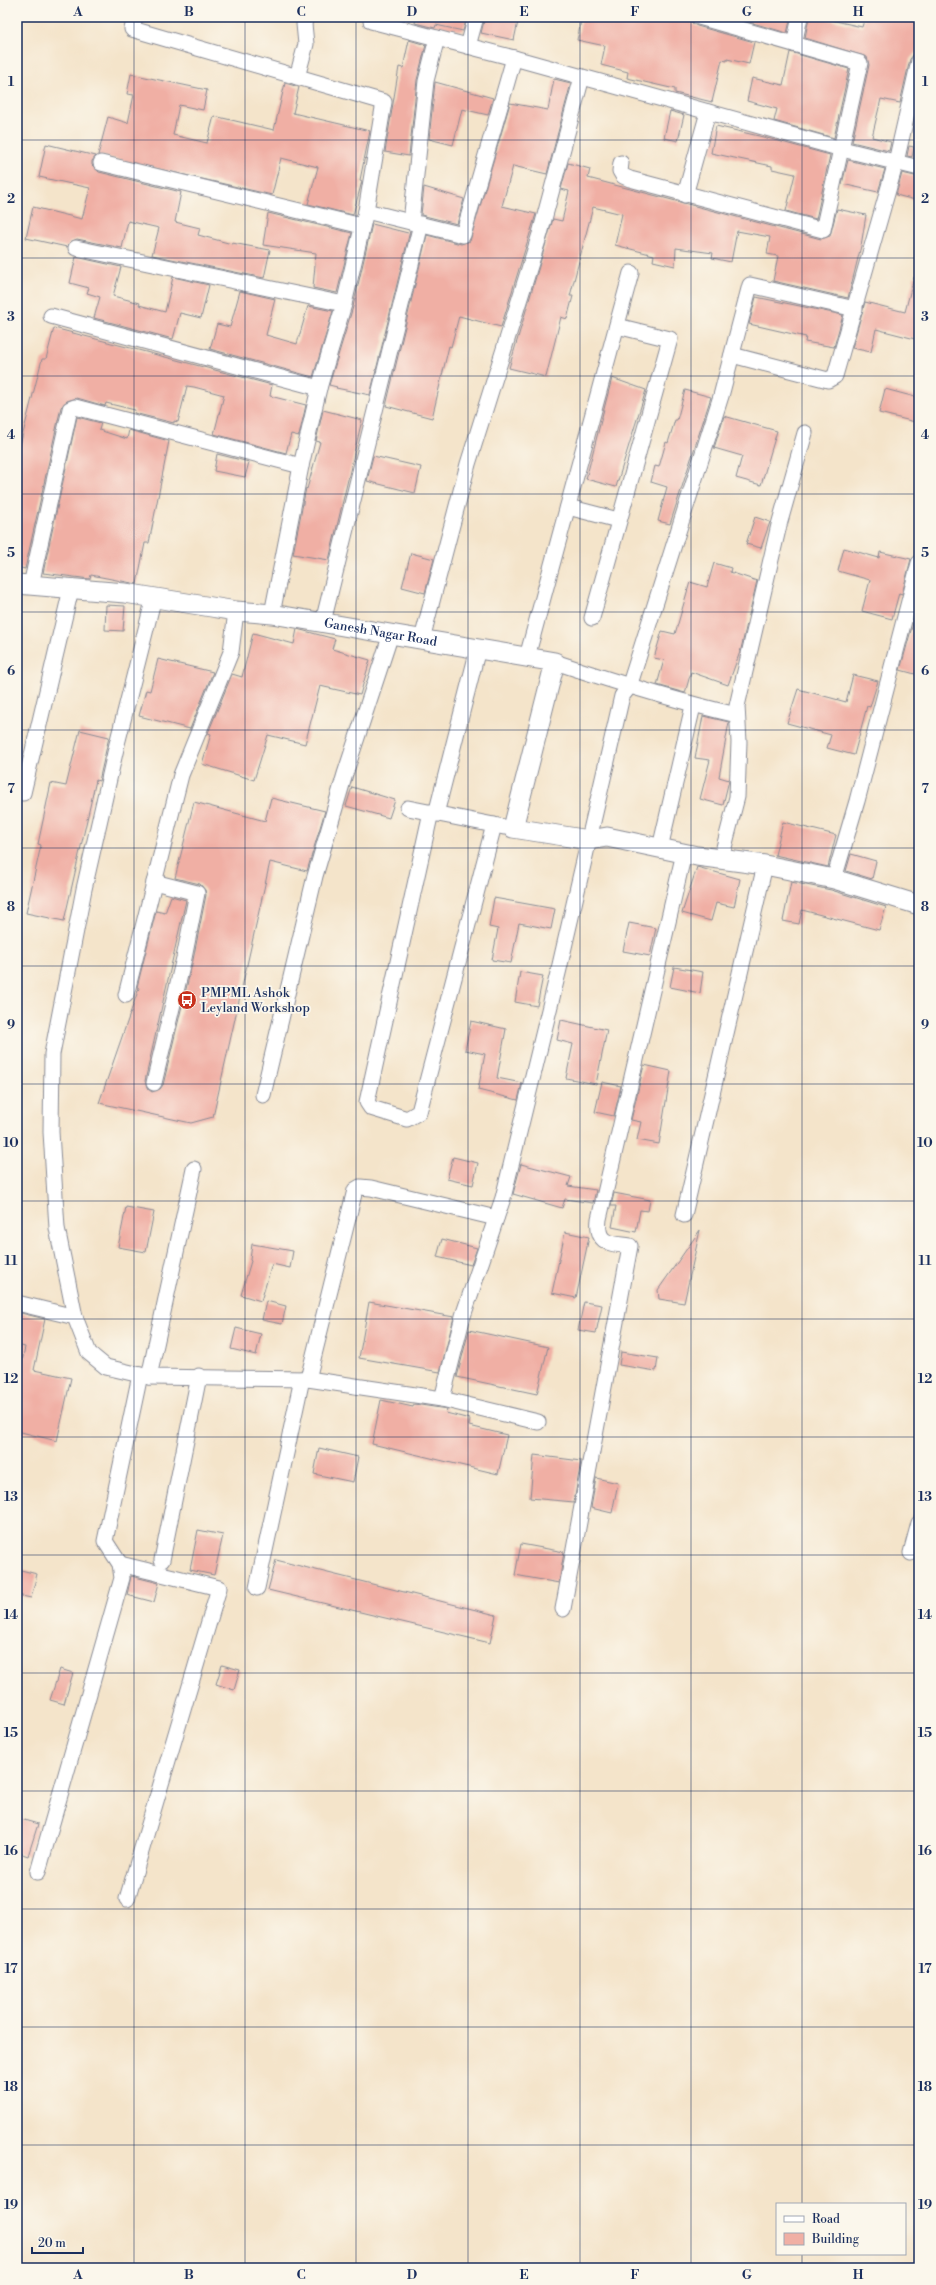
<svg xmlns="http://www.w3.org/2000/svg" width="936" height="2285" viewBox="0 0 936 2285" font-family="'Libre Bodoni',serif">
<rect width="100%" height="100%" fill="#fbf7ec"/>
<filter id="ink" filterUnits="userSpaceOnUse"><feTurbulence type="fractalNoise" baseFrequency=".025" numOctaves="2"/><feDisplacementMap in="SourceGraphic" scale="8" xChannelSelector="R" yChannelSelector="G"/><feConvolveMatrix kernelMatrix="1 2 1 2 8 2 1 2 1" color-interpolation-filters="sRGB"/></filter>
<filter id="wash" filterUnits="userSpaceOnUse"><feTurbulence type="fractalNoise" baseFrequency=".012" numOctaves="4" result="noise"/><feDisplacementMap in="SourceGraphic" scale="16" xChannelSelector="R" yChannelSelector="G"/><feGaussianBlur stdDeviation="0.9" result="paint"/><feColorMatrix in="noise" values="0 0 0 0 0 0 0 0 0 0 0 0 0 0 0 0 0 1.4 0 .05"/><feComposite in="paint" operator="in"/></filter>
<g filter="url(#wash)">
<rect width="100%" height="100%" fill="#f4e4ca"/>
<g id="blocks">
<!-- building -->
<g fill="#f0afa4">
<path d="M416 17H467L463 31 436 25 435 28 415 23Z"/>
<path d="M485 17H519L514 40 481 33Z"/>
<path d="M582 17H690L692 23 697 26 754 42 749 64 727 59V61L722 60 712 102 675 93V89L627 78 628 72 601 65 605 46 577 40Z"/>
<path d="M732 17H791L787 33Z"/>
<path d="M809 17H818L862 27 865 17H919V41L916 52 910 59 900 103 881 99 872 137 891 142 889 151 852 142 869 65 867 57 805 38Z"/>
<path d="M409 40 426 45 417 80 409 156 385 152 399 67 403 68Z"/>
<path d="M790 52 849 69 834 138 774 121 777 109 747 101 752 78 783 85Z"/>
<path d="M131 74 207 90 203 110 179 105 173 135 207 143 214 116 274 130 285 83 299 87 293 113 370 131 360 180 362 181 353 215 308 204 318 167 281 158 272 195 98 155 108 117 128 123 134 95 127 94Z"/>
<path d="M554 79 571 83 547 174 513 166 502 206 536 214 501 327 459 316 451 347 449 346 432 418 386 406 427 235 461 244 470 241 510 103 548 110Z"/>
<path d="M435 82 493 98 488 115 462 109 453 145 429 139Z"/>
<path d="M670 111 684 115 678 141 664 138Z"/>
<path d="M716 126 763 137 830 155 816 219 786 211 795 174 772 169V166L711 153Z"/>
<path d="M46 144 96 156 92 161V165L99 172 181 192 175 222 200 228 198 235 232 244V243L270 250 264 278 152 255 159 228 128 221 122 248 77 239 70 242 67 247 26 238 33 207 82 219 90 188 39 177Z"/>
<path d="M909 146 914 147 912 157 907 156Z"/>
<path d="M848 160 885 169 878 192 842 184Z"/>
<path d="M568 163 590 169 588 178 821 239 830 236 837 209 866 215 861 246 848 298 773 281 778 256 767 254 770 237 737 231 731 262 712 258 713 253 676 248 675 266 653 261 654 255 615 245 622 214 593 207 570 296H573L567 319 561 317 546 377 509 368 553 219 562 221 569 191 561 189Z"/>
<path d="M902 173 919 177V201L896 195Z"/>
<path d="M424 187 464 199 457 224 421 215Z"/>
<path d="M268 213 352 233 337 293 313 288 316 253 263 245Z"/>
<path d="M372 224 408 233 410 231 370 395 336 388 337 387 329 385 353 307Z"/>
<path d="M76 257 121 267 113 296 140 303 139 305 165 312 173 277 209 285 201 318 180 313 173 339 94 318 100 297 87 293 89 288 70 283Z"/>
<path d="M914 277H919V340L876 329 871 352 852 348 865 302 905 312Z"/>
<path d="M240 291 275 299 266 335 297 344 308 306 333 311 313 377 210 349 217 324 230 327Z"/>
<path d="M756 297 843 315 834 347 805 342 806 337 749 324Z"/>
<path d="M54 328 272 385 270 396 306 405 299 436 291 434 286 453 214 434 224 395 194 387 187 386 178 422 174 421V423L134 413 135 410 106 403 105 406 77 398 67 401 61 407 25 569 17 567V457L42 359H46Z"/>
<path d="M612 378 646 390 616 487 586 479Z"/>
<path d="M885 389 919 398V423L879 413Z"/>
<path d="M685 390 711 397 670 524 658 521 667 487 651 482 655 466 659 467 666 442 668 443 675 420H677Z"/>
<path d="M323 410 362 420 329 560 293 554 306 488 307 489 320 442 316 441Z"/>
<path d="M724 416 777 431 761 485 736 478 742 456 714 448Z"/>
<path d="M77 417 101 423 99 430 127 439 129 430 169 441 149 543H145L137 584 91 575 90 579 43 573Z"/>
<path d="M217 454 249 462 245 477 214 471Z"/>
<path d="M373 456 421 467 415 493 367 481Z"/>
<path d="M755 517 770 522 761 548 746 544Z"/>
<path d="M844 548 879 558 880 552 911 559 902 594 899 593 892 619 862 611 870 580 838 571Z"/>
<path d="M411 553 434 559 425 593 402 587Z"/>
<path d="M714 563 731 568 730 572 757 581 741 649 728 685 691 672 685 693 657 685 664 660 654 658 662 631 675 634 690 582 707 587Z"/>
<path d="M106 605 125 606 123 631 105 630Z"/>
<path d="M915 616H919V675L900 670Z"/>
<path d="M297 629 335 639 332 649 370 660 360 695 320 686 305 744 268 735 254 780 202 764 211 734 208 733 232 674 242 677 253 633 294 644Z"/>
<path d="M158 659 213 672 190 729 139 716 146 690 150 691Z"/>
<path d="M853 675 878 681 870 707 867 706 854 755 827 748 831 735 787 723 798 689 846 702Z"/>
<path d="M703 716 729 722 719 777 729 780 723 805 700 799 710 760 695 758Z"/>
<path d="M80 730 109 737 99 781 96 780 64 921 26 913 41 845 38 844 51 783 66 786Z"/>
<path d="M352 787 395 800 389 818 346 806Z"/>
<path d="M271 798 325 811 307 871 270 862 213 1117 191 1123 99 1103 139 988 137 987 156 911 165 913 171 896 186 900 145 1081 148 1089 152 1092 160 1089 163 1085 193 960 206 895 205 890 200 884 175 878 194 802 265 821Z"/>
<path d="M783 822 836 835 828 867 775 855Z"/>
<path d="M851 854 876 861 872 879 846 871Z"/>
<path d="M697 867 740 879 734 907 716 903 711 921 682 913Z"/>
<path d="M791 882 831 890 886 907 879 930 802 910 799 924 783 921Z"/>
<path d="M494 898 555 909 551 929 519 923 511 963 492 960 498 929 489 927Z"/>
<path d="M629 923 656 928 650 956 623 951Z"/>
<path d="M674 967 703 972 700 993 670 987Z"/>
<path d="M520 972 543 976 537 1006 515 1002Z"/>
<path d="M561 1020 607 1030 596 1084 566 1078 573 1044 557 1040Z"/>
<path d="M471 1021 506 1029 497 1078 522 1083 518 1100 478 1090 485 1054 465 1050Z"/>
<path d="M644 1065 671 1071 659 1144 637 1140 641 1122 631 1120Z"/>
<path d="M602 1082 621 1086 614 1116 595 1112Z"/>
<path d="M453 1157 478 1163 473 1185 447 1179Z"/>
<path d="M521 1164 571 1177 568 1186 596 1190 593 1203 565 1199 562 1208 513 1194Z"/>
<path d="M614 1193 650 1200 648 1211 640 1210 636 1232 612 1227 616 1206H611Z"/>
<path d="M126 1207 154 1212 146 1252 118 1247Z"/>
<path d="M700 1230 684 1303 659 1299 658 1290Z"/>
<path d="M565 1232 589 1237 576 1298 552 1293Z"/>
<path d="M442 1239 477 1248 471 1265 437 1257Z"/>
<path d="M252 1244 293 1251 290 1268 272 1264 261 1301 241 1295 251 1261 250 1260Z"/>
<path d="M266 1301 286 1306 282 1324 262 1320Z"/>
<path d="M369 1302 454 1317 440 1372 359 1358Z"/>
<path d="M584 1302 602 1305 596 1333 578 1330Z"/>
<path d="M17 1312 45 1319 34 1370 71 1378 57 1441 17 1431V1387L25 1347 17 1345Z"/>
<path d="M236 1328 261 1334 256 1355 231 1349Z"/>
<path d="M469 1330 548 1347 537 1394 457 1377Z"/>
<path d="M621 1352 658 1358 656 1371 619 1365Z"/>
<path d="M381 1400 413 1407 414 1404 447 1409 446 1413 470 1419 469 1426 507 1435 498 1474 372 1444Z"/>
<path d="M319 1448 358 1457 353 1482 314 1474Z"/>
<path d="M534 1455 581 1461 574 1502 530 1498Z"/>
<path d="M596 1478 618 1483 612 1513 591 1508Z"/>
<path d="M198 1530 223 1535 214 1575 190 1570Z"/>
<path d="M521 1544 564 1552 559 1583 515 1575Z"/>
<path d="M276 1560 496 1615 490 1643 268 1590Z"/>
<path d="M17 1569 37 1574 31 1598 17 1595Z"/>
<path d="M131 1576 159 1583 154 1602 127 1595Z"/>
<path d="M222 1665 240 1670 234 1690 216 1684Z"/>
<path d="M60 1669 73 1673 64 1704 50 1700Z"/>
<path d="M17 1818 38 1824 28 1856 17 1852Z"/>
</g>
</g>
</g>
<g filter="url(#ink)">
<use href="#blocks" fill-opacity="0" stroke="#888a94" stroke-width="1"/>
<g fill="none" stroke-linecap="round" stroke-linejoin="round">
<!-- minor casing -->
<g stroke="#888a94" stroke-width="17">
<g id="minor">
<path d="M135 17 132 29 384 102 366 211 344 304 319 388 301 466 272 614"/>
<path d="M371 21 514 58 842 149 919 168"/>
<path d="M794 44 800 17"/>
<path d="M468 46 476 17"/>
<path d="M297 77 306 44 304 24 306 17"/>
<path d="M101 163 362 226"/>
<path d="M621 163 620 171 623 176 630 179 823 230 860 63 699 17"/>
<path d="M685 195 708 112"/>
<path d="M366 211 463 235 514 58"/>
<path d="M411 222 426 81 437 38"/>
<path d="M76 248 344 304"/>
<path d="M51 316 319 388"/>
<path d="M732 355 828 380 835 376 896 162 919 61"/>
<path d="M568 507 618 520"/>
<path d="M31 585 70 409 75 407 301 466"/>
<path d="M592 618 670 339 617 326"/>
<path d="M323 622 421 224"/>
<path d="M422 639 468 464 540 234 582 77"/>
<path d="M527 657 631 273"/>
<path d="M555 662C615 682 675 701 737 715"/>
<path d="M23 793 71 589"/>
<path d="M408 808 504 827"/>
<path d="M431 812 367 1102 371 1108 407 1119 419 1112 494 825"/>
<path d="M436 814 478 649"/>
<path d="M660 848 693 706"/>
<path d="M721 859 737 797 739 742 737 706 779 525 805 433"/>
<path d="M834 879 857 801 919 563"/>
<path d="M126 995 181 775 231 652 236 611"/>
<path d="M154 1083 184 958 197 893 154 882"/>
<path d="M263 1095 315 876 345 774 391 634"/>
<path d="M684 1215 765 865"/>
<path d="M17 1303 75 1317 89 1353 106 1367 149 1377 308 1379 442 1399 538 1422"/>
<path d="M75 1317 57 1228 51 1132 52 1054 84 889 117 744 154 597"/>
<path d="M149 1377 194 1169"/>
<path d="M308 1379 355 1190 360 1187 371 1188 496 1218"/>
<path d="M442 1399 463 1316 503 1198 559 969 622 696 629 687 721 396 750 285 855 309"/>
<path d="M911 1553 919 1523"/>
<path d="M162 1560 199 1376"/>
<path d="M120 1564 219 1588 127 1899"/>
<path d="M257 1588 302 1379"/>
<path d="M563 1609 630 1246C610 1243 596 1245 599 1219L684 853"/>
<path d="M38 1872 122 1578 120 1564 105 1541 140 1375"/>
</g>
</g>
<!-- tertiary casing -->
<g stroke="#888a94" stroke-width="21">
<g id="tertiary">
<path id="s1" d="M17 584 125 593 236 611 272 614 555 662 513 828 589 840 607 837 697 856 765 865 834 879 919 905"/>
</g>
</g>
<!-- minor -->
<use href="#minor" stroke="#fff" stroke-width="15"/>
<!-- tertiary -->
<use href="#tertiary" stroke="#fff" stroke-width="19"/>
</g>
</g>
<!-- grid -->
<path fill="none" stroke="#1b2f5e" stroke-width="1" stroke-opacity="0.55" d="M134 17V2268M245 17V2268M356 17V2268M468 17V2268M580 17V2268M691 17V2268M802 17V2204M17 140H919M17 258H919M17 376H919M17 494H919M17 612H919M17 730H919M17 848H919M17 966H919M17 1084H919M17 1201H919M17 1319H919M17 1437H919M17 1555H919M17 1673H919M17 1791H919M17 1909H919M17 2027H919M17 2145H919M802 2254V2268"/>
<!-- icons -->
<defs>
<g id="bus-disc" transform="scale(1)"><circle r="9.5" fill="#c8321e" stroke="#fbf7ec"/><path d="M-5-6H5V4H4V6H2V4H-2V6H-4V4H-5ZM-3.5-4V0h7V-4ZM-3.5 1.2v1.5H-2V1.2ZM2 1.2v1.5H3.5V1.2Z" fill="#fff"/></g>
</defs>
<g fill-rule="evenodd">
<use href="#bus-disc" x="187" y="1000"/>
</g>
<g text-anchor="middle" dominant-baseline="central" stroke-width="3.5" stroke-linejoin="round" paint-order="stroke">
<!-- street labels -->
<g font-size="13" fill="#1b2f5e" stroke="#fbf7ec">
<text stroke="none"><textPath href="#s1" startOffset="367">Ganesh Nagar Road</textPath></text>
</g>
<!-- poi labels -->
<g font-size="13" fill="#1b2f5e" stroke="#fbf7ec" text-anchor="start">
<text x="201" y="993">PMPML Ashok<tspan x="201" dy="15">Leyland Workshop</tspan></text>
</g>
</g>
<!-- margin -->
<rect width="936" height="2285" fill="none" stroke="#fbf7ec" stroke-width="44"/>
<!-- legend -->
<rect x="776" y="2203" width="130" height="52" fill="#fbf7ec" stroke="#a1a7b3"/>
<rect x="784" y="2216" width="20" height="6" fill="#ffffff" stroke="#a1a7b3"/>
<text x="812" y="2223" font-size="12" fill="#1b2f5e">Road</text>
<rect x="784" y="2233" width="20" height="12" fill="#f0afa4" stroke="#a1a7b3"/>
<text x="812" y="2243" font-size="12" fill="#1b2f5e">Building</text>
<!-- scale -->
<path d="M32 2247v6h51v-6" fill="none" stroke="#1b2f5e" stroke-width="2"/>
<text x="38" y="2247" font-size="12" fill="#1b2f5e" stroke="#fbf7ec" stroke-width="3" paint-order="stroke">20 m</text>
<rect x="22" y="22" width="892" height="2241" fill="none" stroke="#1b2f5e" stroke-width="1.5"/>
<g font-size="13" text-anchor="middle" font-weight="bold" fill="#1b2f5e">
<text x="78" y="16">A</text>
<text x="189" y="16">B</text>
<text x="301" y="16">C</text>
<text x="412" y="16">D</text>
<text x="524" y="16">E</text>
<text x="635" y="16">F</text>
<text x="747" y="16">G</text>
<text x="858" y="16">H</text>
<text x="11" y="86">1</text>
<text x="925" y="86">1</text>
<text x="11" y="203">2</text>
<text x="925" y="203">2</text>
<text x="11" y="321">3</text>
<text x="925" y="321">3</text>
<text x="11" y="439">4</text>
<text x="925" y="439">4</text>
<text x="11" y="557">5</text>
<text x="925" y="557">5</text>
<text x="11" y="675">6</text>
<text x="925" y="675">6</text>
<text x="11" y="793">7</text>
<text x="925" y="793">7</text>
<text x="11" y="911">8</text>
<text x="925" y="911">8</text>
<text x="11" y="1029">9</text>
<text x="925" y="1029">9</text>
<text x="11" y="1147">10</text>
<text x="925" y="1147">10</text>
<text x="11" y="1265">11</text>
<text x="925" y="1265">11</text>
<text x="11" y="1383">12</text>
<text x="925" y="1383">12</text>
<text x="11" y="1501">13</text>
<text x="925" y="1501">13</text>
<text x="11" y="1619">14</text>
<text x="925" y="1619">14</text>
<text x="11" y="1737">15</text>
<text x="925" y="1737">15</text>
<text x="11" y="1855">16</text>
<text x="925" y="1855">16</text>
<text x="11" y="1973">17</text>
<text x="925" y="1973">17</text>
<text x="11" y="2091">18</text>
<text x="925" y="2091">18</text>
<text x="11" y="2209">19</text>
<text x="925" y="2209">19</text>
<text x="78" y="2279">A</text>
<text x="189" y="2279">B</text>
<text x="301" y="2279">C</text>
<text x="412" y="2279">D</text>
<text x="524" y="2279">E</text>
<text x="635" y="2279">F</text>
<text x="747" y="2279">G</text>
<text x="858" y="2279">H</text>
</g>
</svg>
